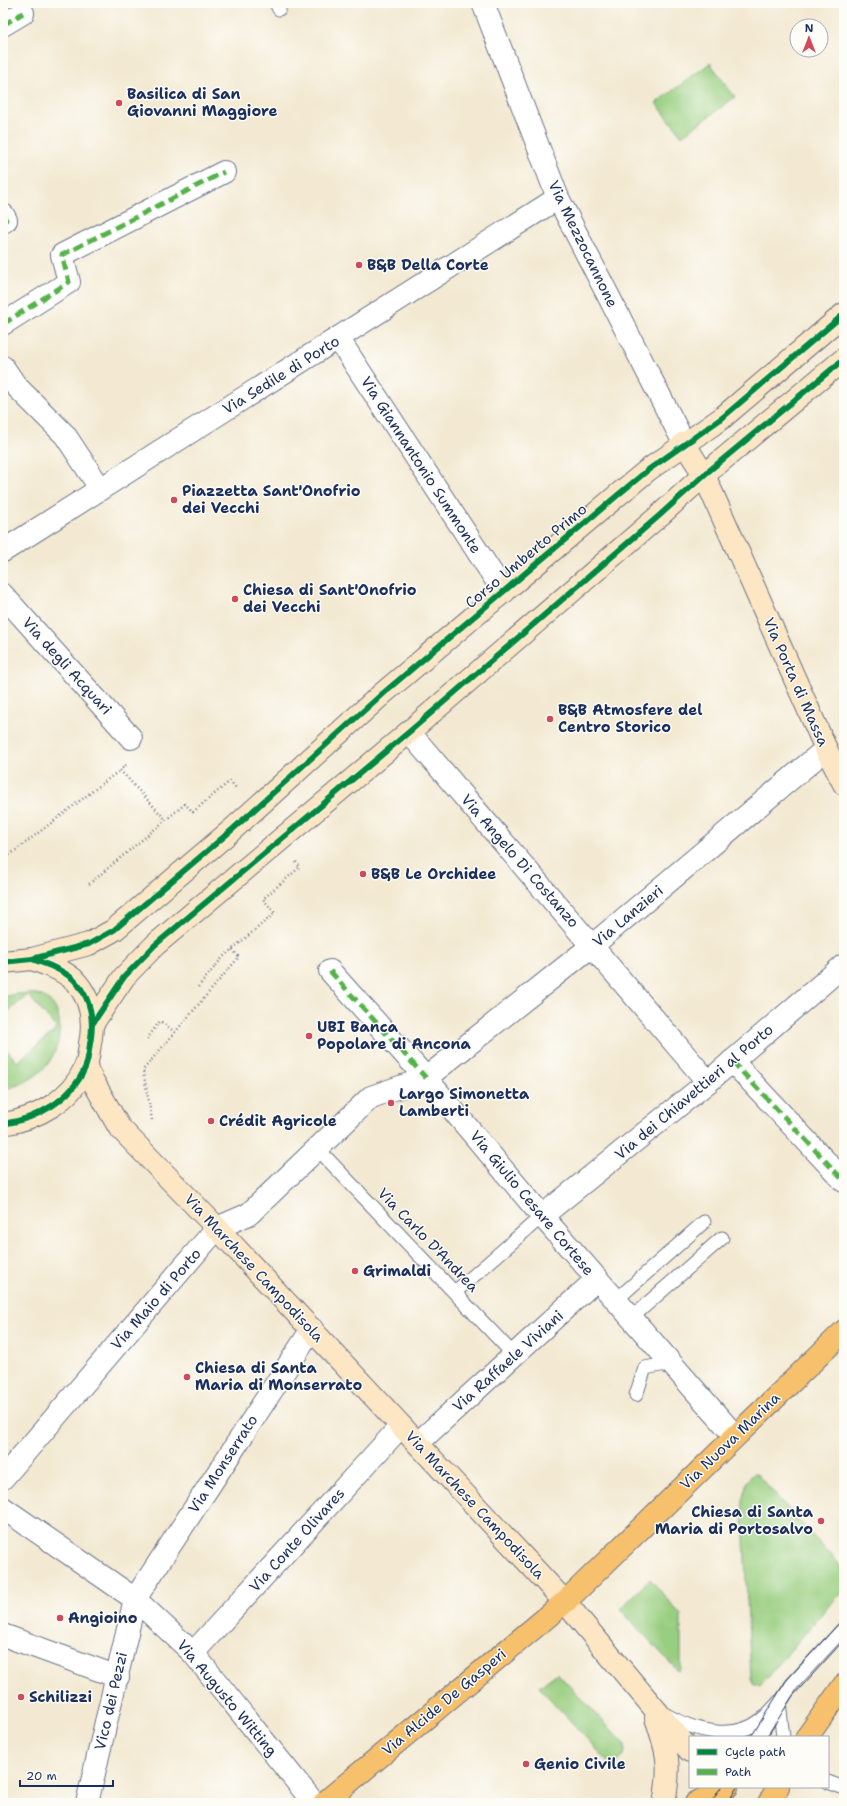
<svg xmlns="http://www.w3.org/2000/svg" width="847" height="1806" viewBox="0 0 847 1806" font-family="'Shantell Sans',sans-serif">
<rect width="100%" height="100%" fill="#fdfcf7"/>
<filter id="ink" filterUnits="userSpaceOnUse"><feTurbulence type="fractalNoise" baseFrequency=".025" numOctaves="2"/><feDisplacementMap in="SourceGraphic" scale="8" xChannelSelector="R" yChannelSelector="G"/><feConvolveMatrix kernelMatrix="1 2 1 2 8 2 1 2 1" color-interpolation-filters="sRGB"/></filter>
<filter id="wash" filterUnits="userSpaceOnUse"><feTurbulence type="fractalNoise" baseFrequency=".012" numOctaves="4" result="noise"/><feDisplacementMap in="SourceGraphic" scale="16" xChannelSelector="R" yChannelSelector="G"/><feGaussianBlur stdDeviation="0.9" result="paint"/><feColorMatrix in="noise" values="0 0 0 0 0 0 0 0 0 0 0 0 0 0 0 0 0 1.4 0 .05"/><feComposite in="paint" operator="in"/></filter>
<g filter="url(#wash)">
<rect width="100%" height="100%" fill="#f3e9d2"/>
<!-- green -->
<g fill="#98ce7f" stroke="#5a7e6e">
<path d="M710 63 735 97 682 136 656 103Z"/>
<path d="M15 994C21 994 29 993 36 994 69 1002 63 1047 46 1066 36 1078 18 1087 3 1089V1045L17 1062 57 1029 28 995 3 1016V997Z"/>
<path d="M755 1472 844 1570V1591L824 1611 760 1686 753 1683 751 1678 742 1501 747 1481Z"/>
<path d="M650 1579 681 1615V1669L678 1671 620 1609Z"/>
<path d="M557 1673 625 1744V1752L614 1768 539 1687Z"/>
</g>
</g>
<g filter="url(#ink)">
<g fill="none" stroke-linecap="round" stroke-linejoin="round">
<!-- lane casing -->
<g stroke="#677087" stroke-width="15">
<g id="lane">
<path d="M276 3 279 9"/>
<path d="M317 1148 515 1356"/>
<path d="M455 1292 542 1216"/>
<path d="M616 1300 704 1222"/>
<path d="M631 1318 722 1238"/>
<path d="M636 1395 645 1368 671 1363"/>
<path d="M779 1702 783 1737"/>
<path d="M666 1715C695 1731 733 1742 761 1720 768 1715 773 1708 779 1702"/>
<path d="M758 1737 792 1684 844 1628"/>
<path d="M828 1782 844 1788"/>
</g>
</g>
<!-- street casing -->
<g stroke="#677087" stroke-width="24">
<g id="street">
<path d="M483 3 558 198 684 443"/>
<path d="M3 25 23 13"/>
<path d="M3 215 6 220 3 222"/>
<path d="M3 324 69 282 62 255 224 172"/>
<path d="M338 338 504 592"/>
<path d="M3 367 16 386 65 435 100 488"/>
<path d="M3 551 558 198"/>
<path d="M3 595 131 738"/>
<path d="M409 732 708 1082"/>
<path d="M330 971 426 1078 542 1216 735 1436"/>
<path d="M732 1061 844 1181"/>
<path d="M542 1216 708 1082 844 965"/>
<path d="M418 1443 597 1279"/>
<path d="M3 1478 217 1228 249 1214 371 1097 426 1078 593 945 826 749"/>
<path d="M3 1508 135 1599 193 1653 314 1803"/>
<path d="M3 1635 118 1677"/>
<path d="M193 1653 401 1426"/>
<path d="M87 1803 135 1599 312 1329"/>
</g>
</g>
<!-- secondary casing -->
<g stroke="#677087" stroke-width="24">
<g id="secondary">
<path d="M684 443 704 475 826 749 844 784"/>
<path d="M3 962 32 959 89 944 114 930 233 829 381 695 619 494 648 470 722 418 844 314"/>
<path d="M93 1023 124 977 155 945 409 732 660 515 704 475 844 359"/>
<path d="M85 1067 119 1127 217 1228 565 1602 690 1751"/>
<path d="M3 1124C37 1119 71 1100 85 1068 89 1059 89 1047 91 1038 94 1016 89 995 73 979 61 969 46 964 32 959"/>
<path d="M656 1718C668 1753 671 1766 664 1803"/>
</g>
</g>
<!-- primary casing -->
<g stroke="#677087" stroke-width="24">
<g id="primary">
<path d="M807 1737 844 1685"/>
<path d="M324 1803 565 1602 844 1331"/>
<path d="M696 1803 727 1787"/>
<path d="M769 1803 778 1787"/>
</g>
</g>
<!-- path -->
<g stroke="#677087" stroke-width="2.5" stroke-dasharray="1 3" stroke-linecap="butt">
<path d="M126 765 120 770 166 820"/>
<path d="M3 860 120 770"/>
<path d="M89 884 185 804 193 812 230 781 236 788"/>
<path d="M198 987 223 957 275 913 263 899 300 867 296 862"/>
<path d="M147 1039 160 1021 175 1032"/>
<path d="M152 1120 143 1070 239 957 232 949"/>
</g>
<!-- lane -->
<use href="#lane" stroke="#fff" stroke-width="13"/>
<!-- street -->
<use href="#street" stroke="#fff" stroke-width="22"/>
<!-- secondary -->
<use href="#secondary" stroke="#fce6c4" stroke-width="22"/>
<!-- primary -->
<use href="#primary" stroke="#f7c06c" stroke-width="22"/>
<!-- tram -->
<g stroke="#1b2f5e" stroke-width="1">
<path d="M751 1737 786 1681 844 1618"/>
<path d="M767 1737 792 1697 844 1640"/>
<path d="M711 1803 721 1787"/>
<path d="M728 1803 737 1787"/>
</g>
<!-- quiet -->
<g stroke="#55b248" stroke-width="5" stroke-dasharray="10 5" stroke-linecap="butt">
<path d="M3 25 23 13"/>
<path d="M3 215 6 220 3 222"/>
<path d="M3 324 69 282 62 255 224 172"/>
<path d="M330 971 426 1078"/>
<path d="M732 1061 844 1181"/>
</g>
<!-- cycleway casing -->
<g stroke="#fdfcf7" stroke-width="8">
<g id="cycleway">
<path d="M3 962 32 959 89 944 114 930 233 829 381 695 619 494 648 470 722 418 844 314"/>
<path d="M93 1023 124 977 155 945 409 732 660 515 704 475 844 359"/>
<path d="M3 1124C37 1119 71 1100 85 1068 89 1059 89 1047 91 1038 94 1016 89 995 73 979 61 969 46 964 32 959"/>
</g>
</g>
<!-- cycleway -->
<use href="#cycleway" stroke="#00873e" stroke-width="6"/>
</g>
</g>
<!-- markers -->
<g fill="#d1495b" stroke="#fdfcf7" stroke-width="1.5">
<circle cx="119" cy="103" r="4"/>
<circle cx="359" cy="265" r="4"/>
<circle cx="174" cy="500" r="4"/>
<circle cx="235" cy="599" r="4"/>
<circle cx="550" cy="719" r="4"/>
<circle cx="363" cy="874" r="4"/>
<circle cx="309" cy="1036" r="4"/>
<circle cx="391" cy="1103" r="4"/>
<circle cx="211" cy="1121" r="4"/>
<circle cx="355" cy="1271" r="4"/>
<circle cx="187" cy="1377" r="4"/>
<circle cx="821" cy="1521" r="4"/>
<circle cx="60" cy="1618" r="4"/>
<circle cx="21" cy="1697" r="4"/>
<circle cx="526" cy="1764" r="4"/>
</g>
<g text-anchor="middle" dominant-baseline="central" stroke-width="3" stroke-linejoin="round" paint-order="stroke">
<!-- poi labels -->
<g font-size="15" font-weight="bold" fill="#1b2f5e" stroke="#fdfcf7" text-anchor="start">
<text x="127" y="94">Basilica di San<tspan x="127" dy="17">Giovanni Maggiore</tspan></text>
<text x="367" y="265">B&amp;B Della Corte</text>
<text x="182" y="491">Piazzetta Sant'Onofrio<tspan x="182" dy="17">dei Vecchi</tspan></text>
<text x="243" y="590">Chiesa di Sant'Onofrio<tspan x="243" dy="17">dei Vecchi</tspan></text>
<text x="558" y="710">B&amp;B Atmosfere del<tspan x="558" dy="17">Centro Storico</tspan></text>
<text x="371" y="874">B&amp;B Le Orchidee</text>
<text x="317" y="1027">UBI Banca<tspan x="317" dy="17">Popolare di Ancona</tspan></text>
<text x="399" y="1094">Largo Simonetta<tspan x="399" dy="17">Lamberti</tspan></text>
<text x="219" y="1121">Crédit Agricole</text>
<text x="363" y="1271">Grimaldi</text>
<text x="195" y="1368">Chiesa di Santa<tspan x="195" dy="17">Maria di Monserrato</tspan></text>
<text x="813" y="1512" text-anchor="end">Chiesa di Santa<tspan x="813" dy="17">Maria di Portosalvo</tspan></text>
<text x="68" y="1618">Angioino</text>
<text x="29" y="1697">Schilizzi</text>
<text x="534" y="1764">Genio Civile</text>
</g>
<!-- street labels -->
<g font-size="15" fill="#1b2f5e" stroke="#fdfcf7">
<text transform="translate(583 244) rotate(64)">Via Mezzocannone</text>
<text transform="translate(281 375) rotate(-32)">Via Sedile di Porto</text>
<text transform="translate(421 465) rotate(57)">Via Giannantonio Summonte</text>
<text transform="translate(526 556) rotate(-40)">Corso Umberto Primo</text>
<text transform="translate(67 666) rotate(48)">Via degli Acquari</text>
<text transform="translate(796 682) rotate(66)">Via Porta di Massa</text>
<text transform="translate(520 861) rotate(49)">Via Angelo Di Costanzo</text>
<text transform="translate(628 916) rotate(-40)">Via Lanzieri</text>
<text transform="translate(694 1092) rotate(-40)">Via dei Chiavettieri al Porto</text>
<text transform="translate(532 1203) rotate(50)">Via Giulio Cesare Cortese</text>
<text transform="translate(428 1240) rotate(46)">Via Carlo D'Andrea</text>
<text transform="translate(254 1268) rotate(47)">Via Marchese Campodisola</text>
<text transform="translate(156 1299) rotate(-49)">Via Maio di Porto</text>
<text transform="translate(508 1361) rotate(-42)">Via Raffaele Viviani</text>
<text transform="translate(730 1441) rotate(-44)">Via Nuova Marina</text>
<text transform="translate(223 1464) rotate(-57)">Via Monserrato</text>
<text transform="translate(475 1505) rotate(47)">Via Marchese Campodisola</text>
<text transform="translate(297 1540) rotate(-48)">Via Conte Olivares</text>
<text transform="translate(227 1698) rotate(50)">Via Augusto Witting</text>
<text transform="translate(111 1701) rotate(-77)">Vico dei Pezzi</text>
<text transform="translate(444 1702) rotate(-40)">Via Alcide De Gasperi</text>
</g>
</g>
<!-- margin -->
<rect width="847" height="1806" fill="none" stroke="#fdfcf7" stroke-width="16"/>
<!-- legend -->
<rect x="689" y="1736" width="140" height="52" fill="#fdfcf7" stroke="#a3aaba"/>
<rect x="697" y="1749" width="20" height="6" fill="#00873e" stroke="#a3aaba"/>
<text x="725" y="1756" font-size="12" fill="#1b2f5e">Cycle path</text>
<rect x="697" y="1769" width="20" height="6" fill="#55b248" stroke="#a3aaba"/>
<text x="725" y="1776" font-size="12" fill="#1b2f5e">Path</text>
<!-- north arrow -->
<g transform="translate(809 38)"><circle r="19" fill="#fdfcf7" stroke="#a3aaba"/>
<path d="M0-3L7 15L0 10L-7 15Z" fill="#d1495b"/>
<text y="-6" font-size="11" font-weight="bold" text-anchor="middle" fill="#1b2f5e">N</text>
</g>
<!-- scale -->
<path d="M20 1780v6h93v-6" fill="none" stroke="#1b2f5e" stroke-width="2"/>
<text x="26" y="1780" font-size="12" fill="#1b2f5e" stroke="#fdfcf7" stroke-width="3" paint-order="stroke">20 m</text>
</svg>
